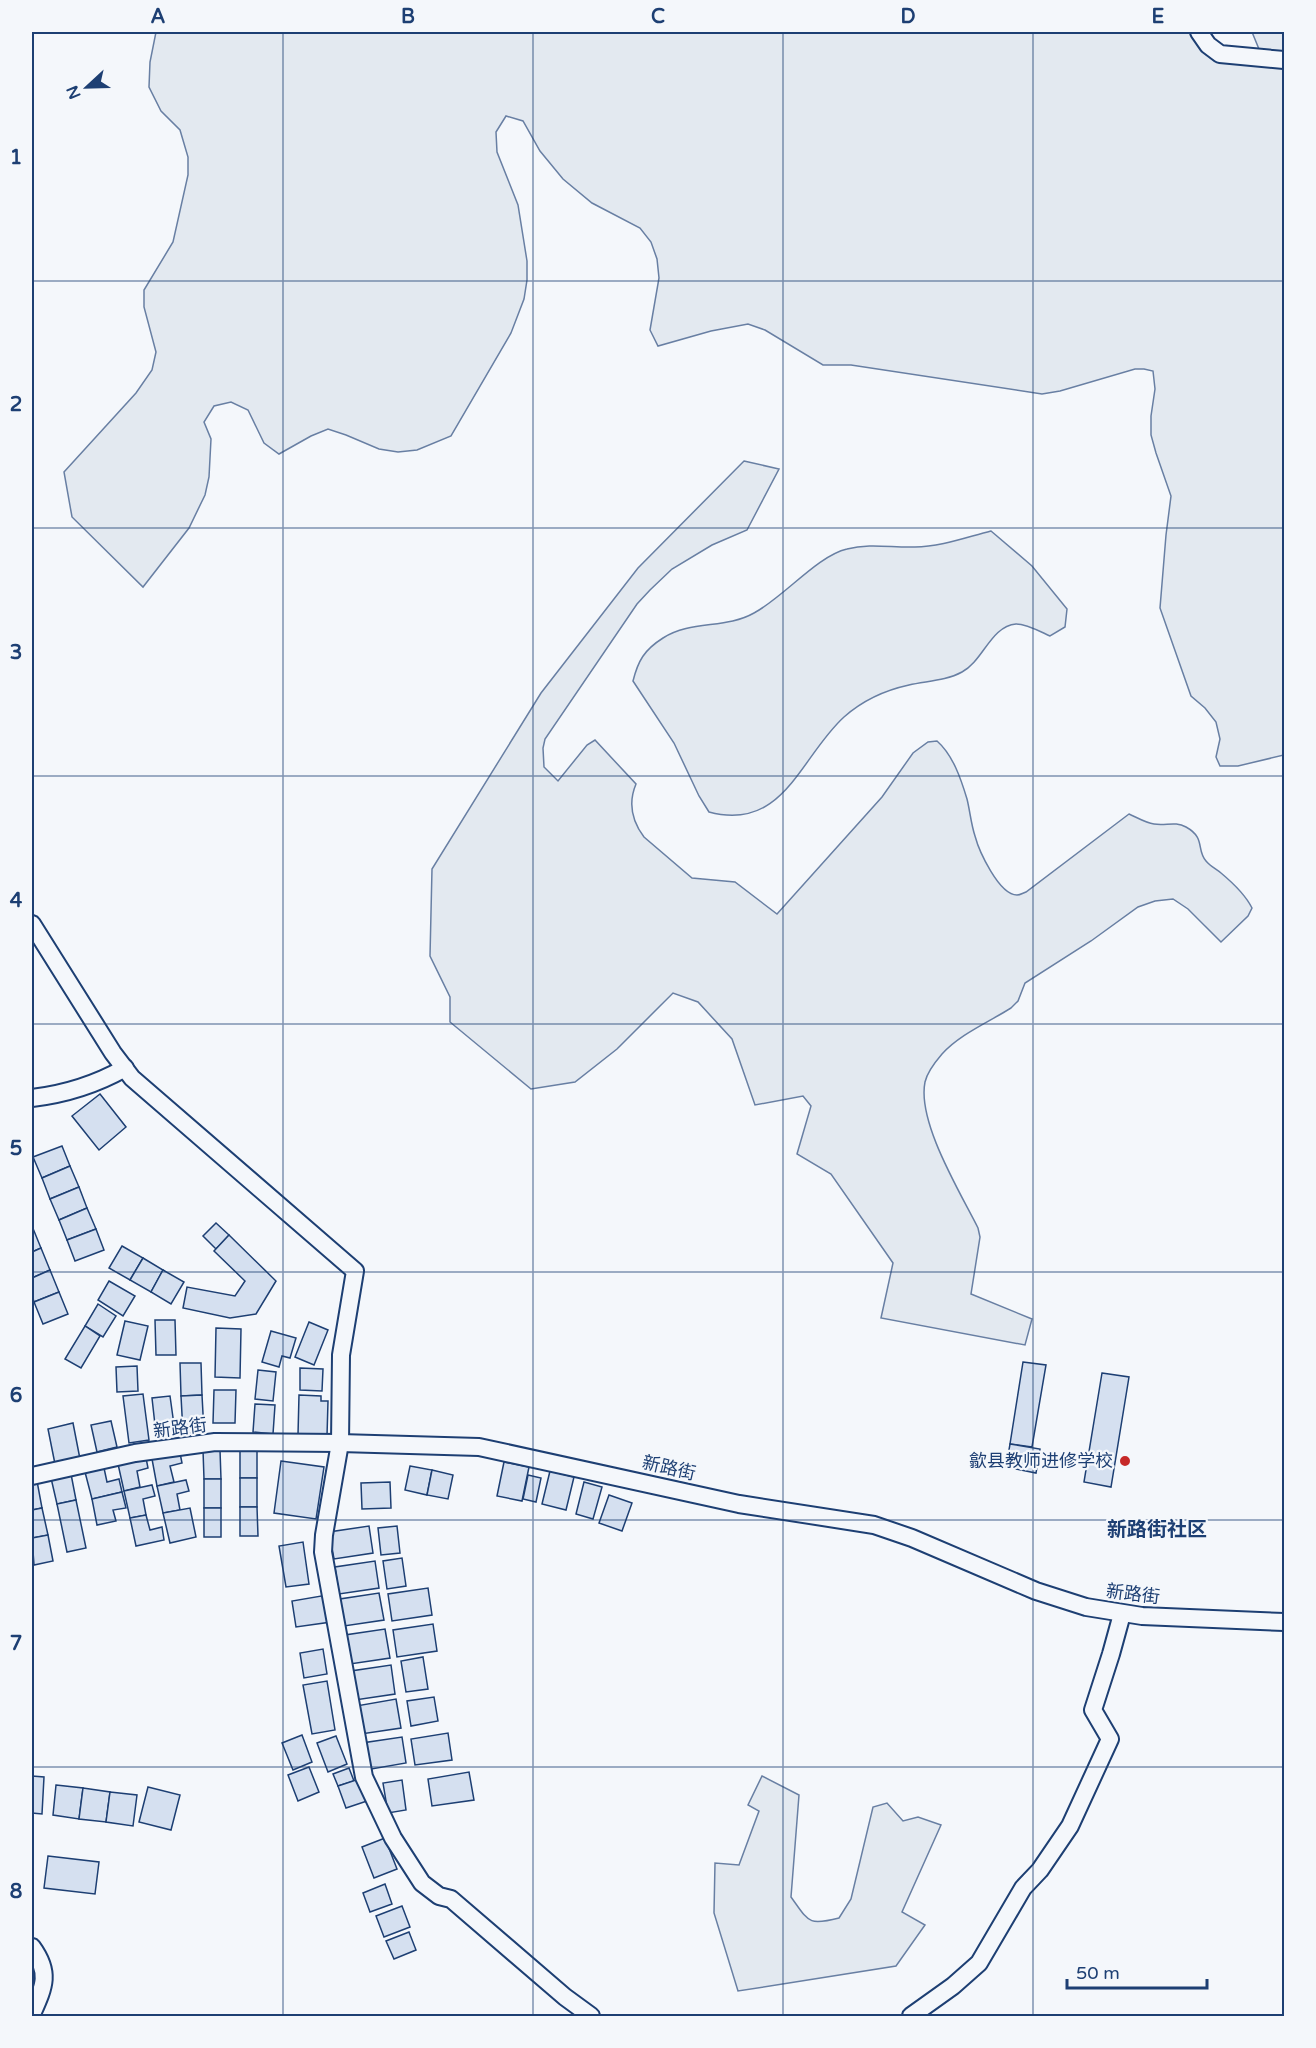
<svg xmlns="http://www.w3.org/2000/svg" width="1316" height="2048" viewBox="0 0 1316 2048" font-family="'Varela Round','Noto Sans SC',sans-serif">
<rect width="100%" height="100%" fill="#f4f7fb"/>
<!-- green -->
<g fill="#e3e9f0" stroke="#687fa3" stroke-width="1.5">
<path d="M156 32H1195L1199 43 1284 66V755L1238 766H1220L1216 757 1220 739 1216 722 1205 708 1191 696 1160 608 1166 535 1171 496 1156 453 1151 435V416L1155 389 1153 371 1144 369H1135L1060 391 1042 394 851 365H823L765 330 748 324 711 331 658 346 650 330 659 278 657 259 651 242 640 228 592 203 563 179 540 151 523 121 506 116 496 132 497 152 518 205 527 261V280L524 299 511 333 451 436 417 450 398 452 379 449 346 435 328 429 311 436 279 454 264 443 248 410 231 402 214 406 204 422 211 439 209 477 205 495 189 528 143 587 72 517 64 472 136 393 152 370 156 352 144 307V290L173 242 188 175V157L180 130 161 111 149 87 150 62Z"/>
<path d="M1252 32H1284V54H1261Z"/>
<path d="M744 461 779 469 747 530 712 545 672 569 650 590 637 604 545 739 543 748 544 767 558 781 587 745 595 740 636 784C628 803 632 821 644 837L692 878 735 882 777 914 882 797 913 753 928 742 937 741C953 755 961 779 967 799 970 811 971 824 975 836 979 851 999 895 1017 895 1020 895 1023 893 1026 892L1129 814C1136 817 1146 823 1154 824 1166 826 1175 821 1186 827 1206 838 1196 850 1206 861 1210 866 1216 869 1221 873 1233 883 1245 894 1252 908L1248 916 1221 942 1188 909 1173 899 1155 901 1138 907 1091 941 1025 983 1018 1001 1011 1008C989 1022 960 1034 942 1054 936 1061 927 1073 925 1082 917 1122 960 1192 978 1228L980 1237 971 1294 1032 1319 1025 1345 881 1318 893 1263 831 1174 797 1154 811 1106 803 1096 755 1105 732 1039 698 1002 673 993 617 1049 575 1082 531 1089 450 1022V997L430 956 432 869 541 693 638 568Z"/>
<path d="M991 531 1032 566 1067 609 1065 627 1050 636C1041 632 1027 624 1016 624 991 626 983 661 962 672 946 681 926 681 909 685 886 690 862 701 844 717 800 757 784 832 709 812L699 796 674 743 633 681C638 661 644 650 663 638 691 620 726 629 754 613 784 597 817 556 847 549 870 543 893 548 915 547 940 547 967 537 991 531Z"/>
<path d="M762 1776 799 1795 791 1897C809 1922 808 1926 839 1918L851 1899 873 1807 887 1803 903 1821 918 1817 941 1825 902 1912 925 1925 896 1966 738 1991 714 1913 715 1863 739 1865 759 1811 748 1805Z"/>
</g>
<!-- building -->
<g fill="#d5e0f0" stroke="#1d3f73" stroke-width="1.5">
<path d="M100 1094 126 1127 99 1150 72 1116Z"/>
<path d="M62 1146 70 1166 42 1178 33 1157Z"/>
<path d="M70 1166 79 1187 50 1199 42 1178Z"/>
<path d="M79 1187 87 1208 59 1220 50 1199Z"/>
<path d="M87 1208 96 1229 67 1240 59 1220Z"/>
<path d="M216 1223 229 1235 216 1249 203 1236Z"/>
<path d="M32 1226 41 1248 32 1252Z"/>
<path d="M96 1229 104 1250 75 1261 67 1240Z"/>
<path d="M229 1235 276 1281 256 1314 230 1318 183 1308 187 1287 235 1296 245 1281 214 1251Z"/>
<path d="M122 1246 143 1258 130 1280 109 1268Z"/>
<path d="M41 1248 50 1270 32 1278V1252Z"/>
<path d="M143 1258 163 1270 151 1292 130 1280Z"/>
<path d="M50 1270 59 1292 34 1302 32 1295V1278Z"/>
<path d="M163 1270 184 1282 171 1304 151 1292Z"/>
<path d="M109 1281 135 1296 123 1316 98 1300Z"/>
<path d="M59 1292 68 1314 43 1324 34 1302Z"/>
<path d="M98 1304 116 1316 103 1337 85 1326Z"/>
<path d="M155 1320H175L176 1355H156Z"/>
<path d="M125 1321 148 1326 140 1360 117 1355Z"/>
<path d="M309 1322 328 1330 314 1365 295 1357Z"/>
<path d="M85 1326 100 1336 81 1368 65 1359Z"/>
<path d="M216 1328 241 1329 240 1378 215 1377Z"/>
<path d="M271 1331 296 1338 290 1358 282 1356 279 1367 262 1362Z"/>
<path d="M1023 1362 1046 1365 1032 1447 1010 1444Z"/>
<path d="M180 1363H201L202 1395 181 1396Z"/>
<path d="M137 1366 138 1391 117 1392 116 1367Z"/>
<path d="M300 1368 323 1369 322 1391 300 1390Z"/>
<path d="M258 1370 276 1372 273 1401 255 1399Z"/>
<path d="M1102 1373 1129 1377 1111 1487 1084 1482Z"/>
<path d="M214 1390H236L235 1423H213Z"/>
<path d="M143 1394 149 1440 129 1443 123 1396Z"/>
<path d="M202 1395 204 1432 183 1433 181 1396Z"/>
<path d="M299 1395 321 1396V1401H328L327 1436 298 1435Z"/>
<path d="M170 1396 175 1432 156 1434 152 1398Z"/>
<path d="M255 1404 275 1405 273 1434 253 1432Z"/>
<path d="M111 1421 117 1447 97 1452 91 1425Z"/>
<path d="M73 1423 80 1459 55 1464 48 1429Z"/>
<path d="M1010 1444 1040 1449 1036 1473 1006 1467Z"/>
<rect x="240" y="1449" width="17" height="29"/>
<path d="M203 1450H220L221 1479H204Z"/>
<path d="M180 1453 182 1463 170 1466 174 1482 157 1486 152 1459Z"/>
<path d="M146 1458 148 1468 137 1471 140 1487 124 1491 118 1464Z"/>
<path d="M281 1461 324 1467 316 1519 274 1513Z"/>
<path d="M504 1462 529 1467 522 1501 497 1496Z"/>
<path d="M410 1466 432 1470 427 1495 405 1490Z"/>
<path d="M104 1468 107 1482 119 1479 122 1492 92 1499 85 1472Z"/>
<path d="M432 1470 453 1475 448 1499 427 1495Z"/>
<path d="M550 1471 574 1477 566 1510 542 1504Z"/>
<path d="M71 1474 76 1500 57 1504 51 1478Z"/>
<path d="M528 1475 541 1478 536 1502 523 1499Z"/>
<rect x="240" y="1478" width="17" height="29"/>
<rect x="204" y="1479" width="17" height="29"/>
<path d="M186 1480 189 1491 177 1494 180 1510 163 1513 157 1486Z"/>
<path d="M37 1481 42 1508 32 1510V1482Z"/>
<path d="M390 1482 391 1508 362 1509 361 1483Z"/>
<path d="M584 1482 602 1487 593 1519 576 1514Z"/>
<path d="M152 1485 155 1496 143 1499 146 1515 130 1518 124 1491Z"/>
<path d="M122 1492 126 1508 113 1510 116 1521 97 1525 92 1499Z"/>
<path d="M609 1495 632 1503 622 1531 599 1523Z"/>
<path d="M76 1500 86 1548 67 1552 57 1504Z"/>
<path d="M240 1507H257L258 1536H240Z"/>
<path d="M42 1508 48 1535 32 1538V1510Z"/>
<path d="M190 1508 196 1537 170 1543 163 1513Z"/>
<rect x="204" y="1508" width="17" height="29"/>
<path d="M146 1515 150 1530 162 1527 164 1540 136 1546 130 1518Z"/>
<path d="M369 1526 373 1553 334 1559 329 1532Z"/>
<path d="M397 1526 400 1553 381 1555 378 1528Z"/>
<path d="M48 1535 53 1561 34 1565 32 1538Z"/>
<path d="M303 1542 309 1584 286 1587 279 1546Z"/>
<path d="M402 1558 406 1586 387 1589 383 1561Z"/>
<path d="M375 1561 379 1588 339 1594 335 1567Z"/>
<path d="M428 1588 432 1615 392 1621 388 1594Z"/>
<path d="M379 1593 384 1620 344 1626 340 1599Z"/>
<path d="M327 1595 331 1622 296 1627 292 1601Z"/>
<path d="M433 1624 437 1651 397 1657 393 1630Z"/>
<path d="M385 1629 390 1658 350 1664 345 1635Z"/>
<path d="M323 1649 327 1674 304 1678 300 1653Z"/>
<path d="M423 1657 428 1689 406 1692 401 1661Z"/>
<path d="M391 1665 395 1694 355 1700 351 1671Z"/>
<path d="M327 1681 335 1730 312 1734 303 1685Z"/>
<path d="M434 1697 438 1721 411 1726 407 1701Z"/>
<path d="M396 1699 401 1728 361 1734 356 1706Z"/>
<path d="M448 1733 452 1760 415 1765 411 1739Z"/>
<path d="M302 1735 312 1762 293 1770 282 1743Z"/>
<path d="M336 1736 347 1764 328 1772 317 1743Z"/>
<path d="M402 1737 406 1763 366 1770 362 1743Z"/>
<path d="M309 1767 319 1792 298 1801 288 1775Z"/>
<path d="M349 1768 354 1781 338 1786 333 1774Z"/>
<path d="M469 1772 474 1800 432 1806 428 1779Z"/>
<path d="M32 1776 44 1777 42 1814 32 1813Z"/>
<path d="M359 1779 367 1801 346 1808 338 1786Z"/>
<path d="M402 1780 406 1810 388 1813 383 1783Z"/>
<path d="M56 1785 83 1788 79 1819 53 1815Z"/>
<path d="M148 1787 180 1795 171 1830 139 1822Z"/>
<path d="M83 1788 110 1792 106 1822 79 1819Z"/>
<path d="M110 1792 137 1795 133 1826 106 1822Z"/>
<path d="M385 1838 397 1869 374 1878 362 1847Z"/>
<path d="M48 1856 99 1862 95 1894 44 1888Z"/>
<path d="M385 1884 392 1904 370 1912 363 1893Z"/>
<path d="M402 1906 410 1927 384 1937 376 1916Z"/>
<path d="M409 1932 416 1950 394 1959 386 1941Z"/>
</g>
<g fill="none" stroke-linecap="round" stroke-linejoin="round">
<!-- minor casing -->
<g stroke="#1d3f73" stroke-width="20">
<g id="minor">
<path d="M1199 32 1208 45 1220 54 1284 60"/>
<path d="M32 924 113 1053 132 1078 355 1271 341 1355 340 1443 324 1535 323 1552 364 1777 393 1838 422 1883 439 1896 451 1899 565 1997 591 2016"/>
<path d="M32 1098C66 1094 95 1085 125 1068"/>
<path d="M32 1476 135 1453 215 1442 340 1443 479 1447 739 1504 874 1525 912 1538 1036 1591 1086 1607 1142 1616 1284 1622"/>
<path d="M32 1947C51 1973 44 1987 32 2014"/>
<path d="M911 2016 953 1986 979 1963 1023 1888 1040 1870 1070 1826 1110 1739 1093 1710 1111 1654 1122 1614"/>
</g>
</g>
<!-- minor -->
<use href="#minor" stroke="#f4f7fb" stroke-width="16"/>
</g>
<!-- grid -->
<path fill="none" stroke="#1d3f73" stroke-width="1.5" stroke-opacity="0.55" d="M283 32V2016M533 32V2016M783 32V2016M1033 32V2016M32 281H1284M32 528H1284M32 776H1284M32 1024H1284M32 1272H1284M32 1520H1284M32 1767H1284"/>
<!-- markers -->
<circle fill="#c62828" stroke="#f4f7fb" stroke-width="2" cx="1125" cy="1461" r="6"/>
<g text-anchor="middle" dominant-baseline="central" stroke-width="4.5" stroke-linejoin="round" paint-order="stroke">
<!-- street labels -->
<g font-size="18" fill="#1d3f73" stroke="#f4f7fb">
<text transform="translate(180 1428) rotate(-7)">新路街</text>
<text transform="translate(669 1468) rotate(13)">新路街</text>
<text transform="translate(1133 1594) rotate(7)">新路街</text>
</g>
<!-- poi labels -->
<g font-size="18" fill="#1d3f73" stroke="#f4f7fb" text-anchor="end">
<text x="1113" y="1461">歙县教师进修学校</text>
</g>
<!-- neighbourhood labels -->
<g font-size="20" font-weight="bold" fill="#1d3f73" stroke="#f4f7fb">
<text x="1157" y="1530">新路街社区</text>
</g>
</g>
<!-- border -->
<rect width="1316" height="2048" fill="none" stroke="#f4f7fb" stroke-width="66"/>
<!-- north arrow -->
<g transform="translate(87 87) rotate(248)" stroke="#f4f7fb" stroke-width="4.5" paint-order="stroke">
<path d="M0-4.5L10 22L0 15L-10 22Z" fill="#1d3f73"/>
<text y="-9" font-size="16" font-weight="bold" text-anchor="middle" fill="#1d3f73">N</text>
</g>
<!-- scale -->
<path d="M1067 1979v9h140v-9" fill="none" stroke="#1d3f73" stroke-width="3"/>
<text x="1076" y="1979" font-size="18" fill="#1d3f73" stroke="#f4f7fb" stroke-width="4.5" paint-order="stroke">50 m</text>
<rect x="33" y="33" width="1250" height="1982" fill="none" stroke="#1d3f73" stroke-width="2"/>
<g font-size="20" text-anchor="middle" font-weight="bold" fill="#1d3f73">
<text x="158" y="23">A</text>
<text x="408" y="23">B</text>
<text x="658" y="23">C</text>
<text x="908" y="23">D</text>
<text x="1158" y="23">E</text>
<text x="16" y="164">1</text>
<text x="16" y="411">2</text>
<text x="16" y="659">3</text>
<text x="16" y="907">4</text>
<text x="16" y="1155">5</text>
<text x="16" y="1402">6</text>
<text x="16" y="1650">7</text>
<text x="16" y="1898">8</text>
</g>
</svg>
